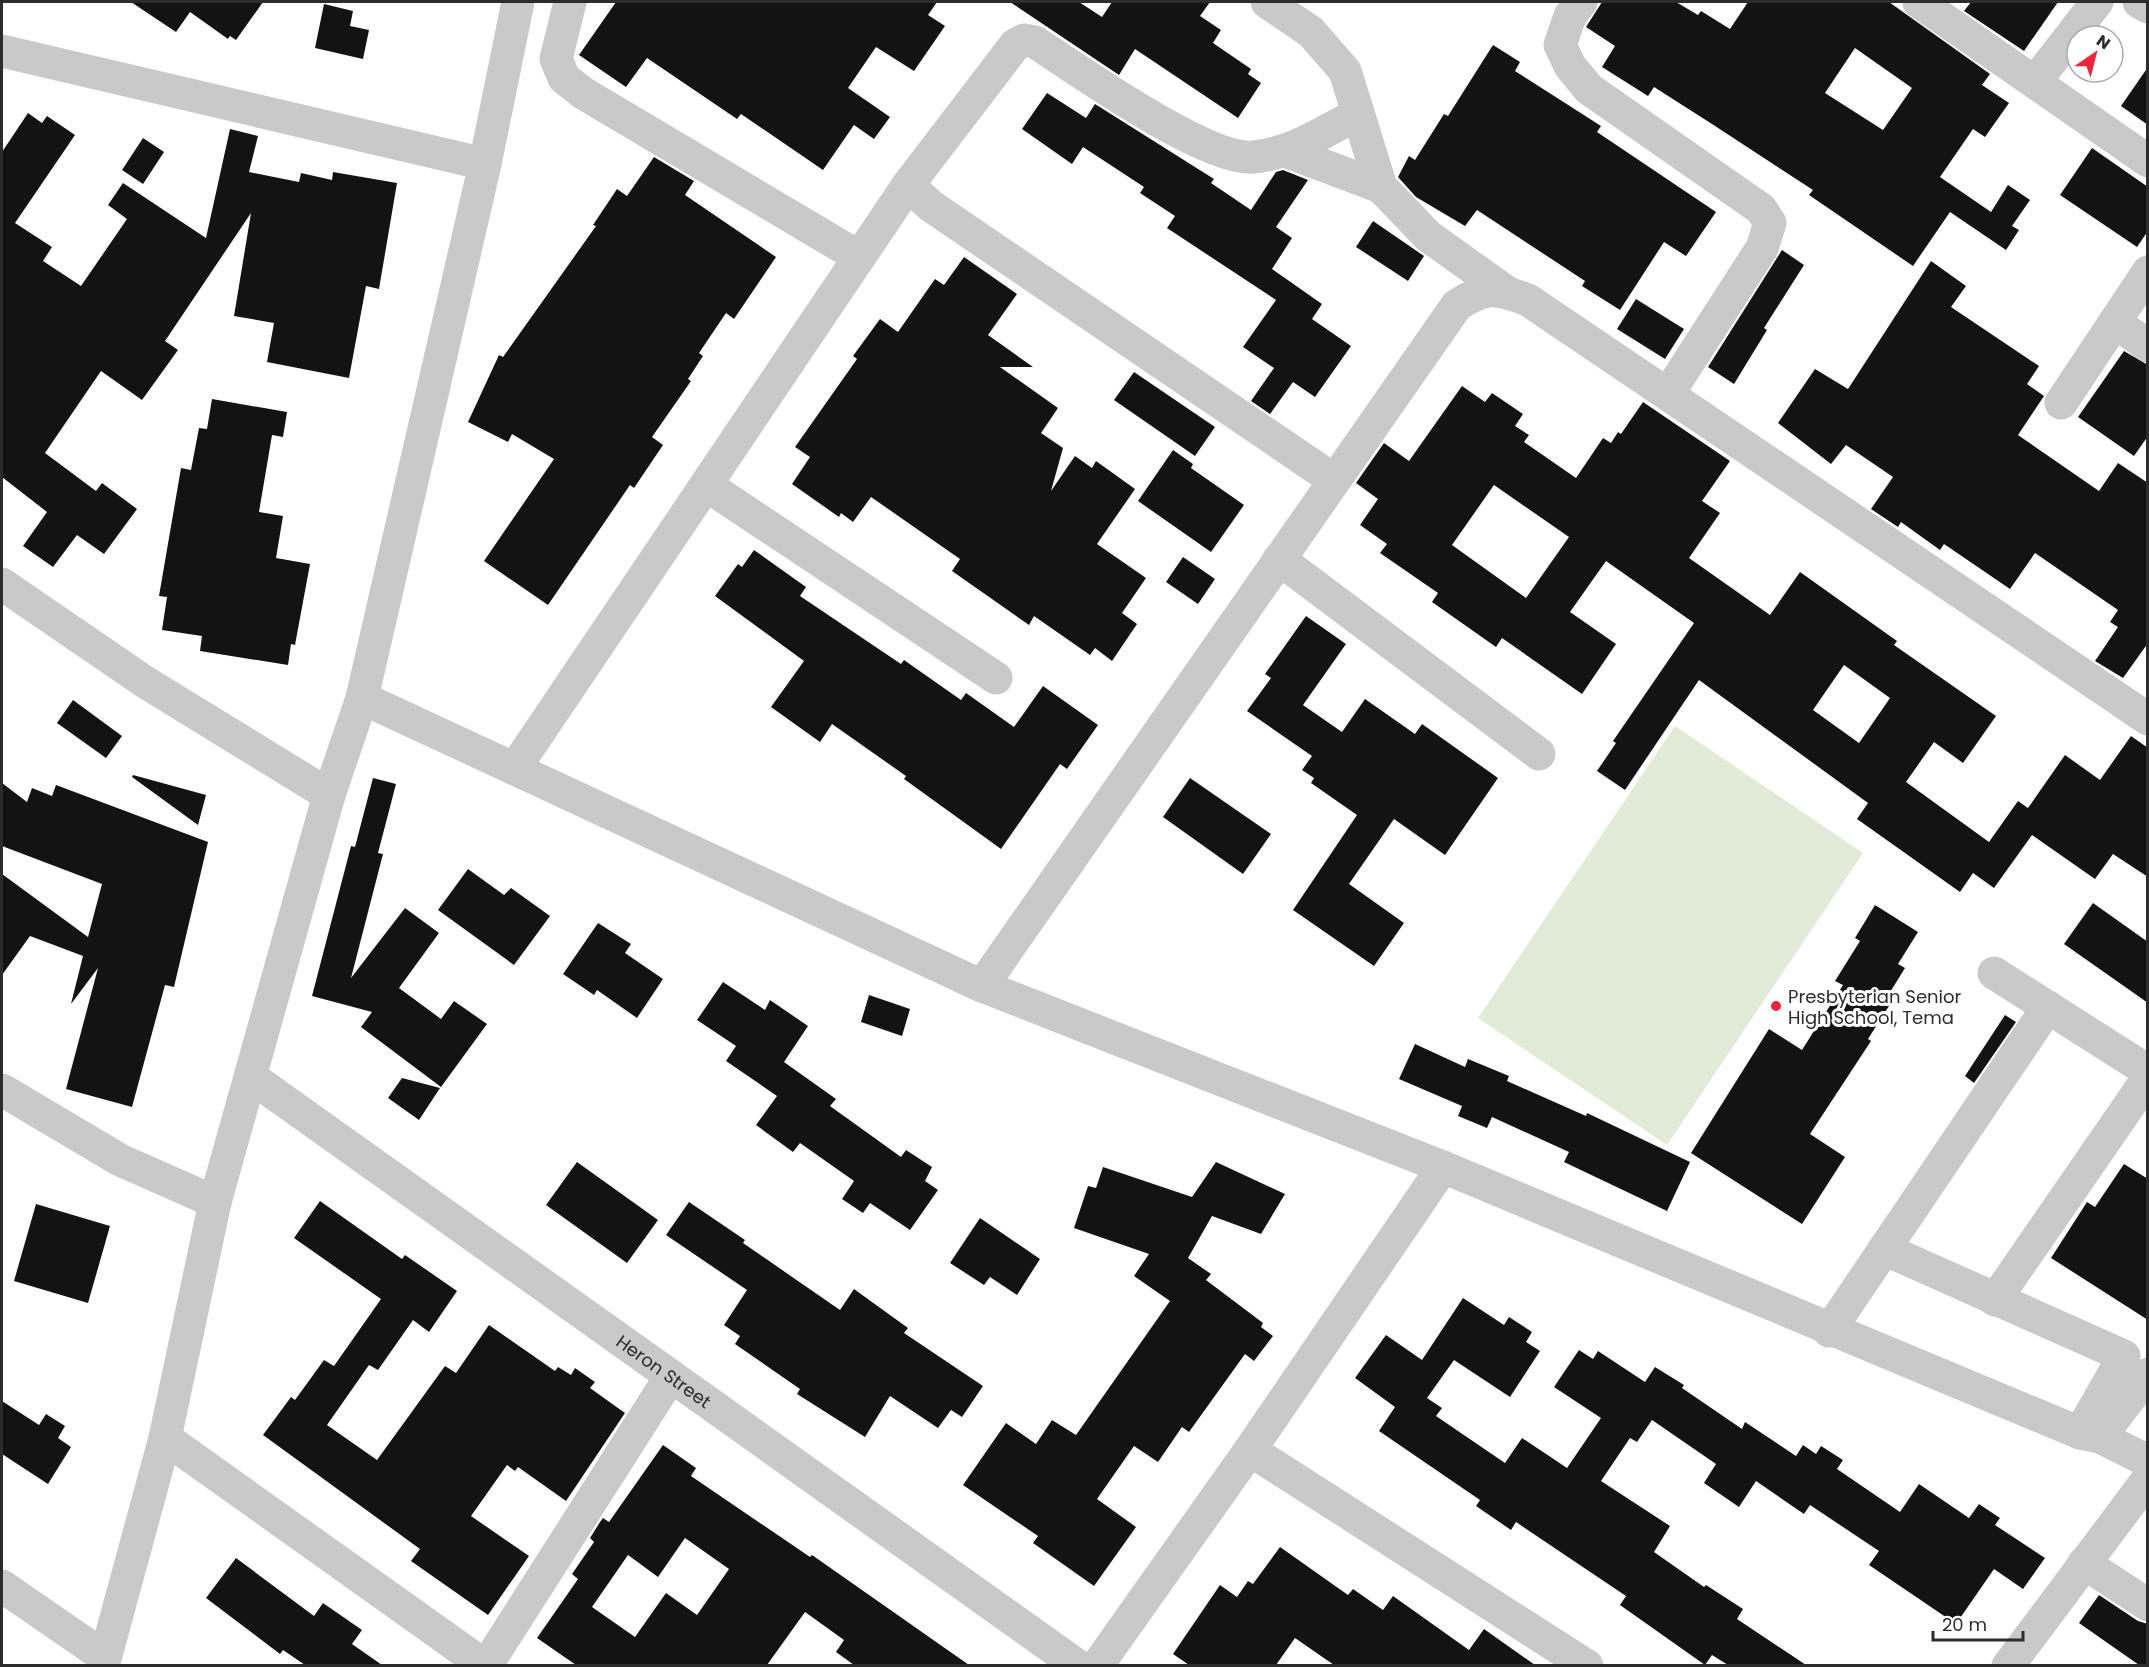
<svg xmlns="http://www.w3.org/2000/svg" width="2149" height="1667" viewBox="0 0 2149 1667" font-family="Poppins,sans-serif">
<rect width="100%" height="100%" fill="#fff"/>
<!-- green -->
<path fill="#e2ead8" d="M1675 726 1863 853 1667 1145 1478 1018Z"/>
<!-- building -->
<g fill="#131313" fill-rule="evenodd">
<path d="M131 2H263L236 40 230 36 228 39 190 12 176 32Z"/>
<path d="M616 2H937L928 15 945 26 914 71 876 47 848 88 890 117 874 139 854 125 823 170 741 114 737 119 647 58 626 87 579 55Z"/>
<path d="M1010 2H1079L1102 17 1112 2H1210L1200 16 1221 30 1213 43 1251 69 1248 74 1261 83 1238 118 1135 49 1119 75Z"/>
<path d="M1602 2H1676L1698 15 1701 11 1730 29 1748 2H1889L1990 74 1982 85 2009 103 1985 137 1973 129 1940 177 1991 212 2008 185 2030 200 2012 226 2019 230 2006 250 1950 212 1913 266 1809 195 1813 190 1712 124 1654 87 1648 96 1602 67 1615 46 1586 27ZM1855 48 1912 88 1883 130 1825 93Z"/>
<path d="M1971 2H2058L2024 51 1964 11Z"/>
<path d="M324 4 353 11 350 26 369 30 363 59 315 48Z"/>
<path d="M1493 45 1520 62 1515 71 1601 126 1597 132 1716 212 1686 256 1664 242 1620 310 1582 286 1585 281 1477 210 1465 226 1416 197 1398 177 1409 156 1415 160 1444 114 1448 116Z"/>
<path d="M2148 67V125L2121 106Z"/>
<path d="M1047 93 1086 118 1095 104 1214 179 1211 183 1251 210 1276 172 1283 170 1308 180 1276 227 1292 238 1272 269 1322 304 1312 319 1351 346 1315 397 1293 382 1270 414 1251 401 1274 368 1243 347 1276 300 1167 228 1175 216 1140 193 1144 187 1083 147 1072 164 1022 129Z"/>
<path d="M28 113 42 123 47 116 75 135 15 223 52 247 43 261 81 286 127 219 108 205 123 183 206 238 230 129 258 136 249 172 299 182 301 173 332 180 333 172 397 183 379 289 366 286 349 378 267 362 274 323 234 316 251 213 165 341 178 350 142 400 101 371 45 453 96 491 102 483 137 509 104 554 77 535 53 567 23 546 47 512 2 477V152Z"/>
<path d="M143 138 164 152 143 184 122 170Z"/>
<path d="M2092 148 2148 187V231L2137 247 2060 195Z"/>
<path d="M654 157 694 181 685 195 776 257 734 319 726 313 699 353 703 356 688 379 691 381 652 437 663 445 634 488 630 485 548 605 484 561 554 459 512 434 508 442 468 422 499 355 503 357 596 226 593 225 617 189 627 196Z"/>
<path d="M1373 221 1424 256 1408 281 1356 247Z"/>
<path d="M1782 250 1804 265 1764 328 1767 330 1734 384 1708 367Z"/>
<path d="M964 257 1017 294 988 335 1033 367H1000L1058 408 1041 433 1063 448 1051 491 1075 456 1092 468 1096 461 1135 489 1097 544 1146 578 1122 613 1137 624 1112 661 1095 648 1090 655 1034 616 1029 625 952 571 960 559 871 497 853 522 841 513 839 517 792 484 810 457 795 447 857 359 853 356 880 319 898 332 935 279 944 285Z"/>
<path d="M1931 261 1966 286 1951 307 2039 366 2027 384 2044 396 2018 435 2099 491 2118 463 2148 483V643L2123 678 2095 661 2118 627 2110 622 2118 610 2035 553 2010 589 1944 544 1940 550 1901 522 1898 527 1871 509 1893 477 1846 445 1831 464 1778 423 1815 369 1848 389Z"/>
<path d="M1636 299 1684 329 1665 359 1617 329Z"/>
<path d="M2124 351 2148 365V436L2134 456 2078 417Z"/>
<path d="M1134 372 1215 427 1195 456 1114 400Z"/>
<path d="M1462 386 1485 402 1492 393 1523 414 1515 426 1529 435 1524 442 1576 478 1603 438 1611 443 1618 432 1621 434 1643 402 1730 461 1702 501 1720 513 1689 558 1770 615 1800 572 1897 641 1894 645 1996 716 1963 763 1934 742 1906 782 1989 842 2018 801 2028 808 2065 755 2100 780 2131 736 2148 748V877L2113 854 2095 879 2032 835 1994 888 1973 873 1960 892 1857 819 1868 803 1699 680 1625 790 1597 771 1616 743 1613 741 1694 623 1606 561 1570 612 1616 644 1582 694 1502 638 1496 647 1432 602 1438 593 1380 553 1387 544 1360 525 1378 499 1356 483 1384 443 1409 461ZM1494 485 1569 537 1526 598 1452 545ZM1844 665 1890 698 1859 743 1813 710Z"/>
<path d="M212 399 287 412 283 437 272 435 259 512 283 516 276 558 310 564 295 645 291 644 288 665 200 651 202 636 162 630 167 597 159 596 181 468 191 470 199 428 207 429Z"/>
<path d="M1173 450 1193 464 1191 468 1244 505 1211 552 1138 501Z"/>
<path d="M754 550 806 587 800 596 901 664 904 660 961 700 966 693 1014 727 1043 686 1098 725 1067 769 1060 764 1001 849 904 779 906 776 832 724 820 742 771 707 804 661 715 596 738 564 742 567Z"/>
<path d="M1183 557 1215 579 1198 604 1166 582Z"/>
<path d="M1306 616 1346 644 1303 705 1342 732 1365 699 1415 734 1422 724 1498 778 1445 855 1394 819 1349 884 1404 923 1374 966 1293 910 1357 815 1311 783 1314 778 1302 770 1312 756 1247 711 1271 678 1265 674Z"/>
<path d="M73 700 122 736 106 758 57 723Z"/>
<path d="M133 775 206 795 198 825 132 777Z"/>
<path d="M373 778 396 784 378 853 383 854 351 978 405 908 439 933 399 988 441 1019 454 1001 487 1024 441 1087 361 1027 372 1012 312 996 351 846 355 847Z"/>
<path d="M1190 778 1271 834 1243 874 1163 817Z"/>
<path d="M2 783 27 802 32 788 52 796 56 785 208 842 174 987 165 985 132 1107 66 1089 98 968 71 1004 83 956 30 936 2 975V874L88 937 102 884 2 846Z"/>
<path d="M468 869 504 895 511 888 550 916 514 965 438 910Z"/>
<path d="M2093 903 2148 942V1003L2064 944Z"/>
<path d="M1875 905 1918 932 1898 964 1905 968 1884 1002 1889 1006 1868 1039 1871 1041 1810 1134 1845 1157 1802 1224 1691 1153 1769 1029 1802 1050 1843 985 1835 981 1860 941 1855 938Z"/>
<path d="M598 923 631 944 625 953 663 979 637 1018 597 990 594 995 563 974Z"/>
<path d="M723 982 765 1010 770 1000 808 1026 784 1062 836 1099 830 1106 901 1157 906 1150 932 1167 925 1181 938 1190 910 1230 870 1203 863 1213 842 1199 854 1181 800 1143 793 1152 756 1125 777 1096 726 1061 736 1046 697 1020Z"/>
<path d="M869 995 910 1009 902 1036 861 1022Z"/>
<path d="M2005 1015 2016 1022 1974 1083 1965 1076Z"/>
<path d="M1415 1044 1465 1067 1468 1059 1509 1076 1507 1081 1586 1116 1587 1113 1690 1162 1667 1211 1564 1162 1569 1152 1492 1117 1487 1128 1458 1116 1462 1106 1399 1079Z"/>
<path d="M402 1078 440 1088 419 1120 388 1098Z"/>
<path d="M577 1162 658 1220 627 1263 546 1205Z"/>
<path d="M1216 1162 1285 1194 1261 1234 1212 1216 1188 1258 1211 1274 1206 1280 1263 1323 1261 1327 1273 1336 1254 1361 1245 1354 1189 1432 1182 1427 1158 1462 1134 1446 1097 1499 1136 1527 1094 1586 1033 1543 1038 1536 963 1485 1006 1423 1036 1444 1052 1420 1076 1435 1170 1301 1134 1276 1149 1254 1074 1228 1088 1186 1096 1188 1103 1167 1192 1197Z"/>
<path d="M2124 1164 2148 1179V1320L2051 1258 2087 1202 2095 1207Z"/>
<path d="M320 1201 402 1259 405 1255 457 1291 429 1332 413 1320 378 1370 369 1365 327 1425 377 1460 445 1366 456 1373 489 1325 555 1371 558 1367 571 1375 575 1368 595 1382 590 1388 625 1413 566 1501 518 1467 515 1471 507 1465 471 1516 529 1556 488 1615 411 1561 420 1549 263 1435 291 1397 295 1400 324 1360 334 1366 381 1299 294 1238Z"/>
<path d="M689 1202 745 1240 743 1243 840 1310 854 1289 908 1328 904 1333 983 1386 962 1417 951 1410 938 1428 890 1396 865 1437 797 1394 800 1389 735 1344 740 1336 724 1325 747 1290 666 1235Z"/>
<path d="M36 1204 110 1226 88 1303 14 1281Z"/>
<path d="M980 1218 1040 1259 1017 1295 990 1277 984 1285 950 1263Z"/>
<path d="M1463 1298 1504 1325 1509 1317 1532 1332 1526 1342 1540 1351 1510 1397 1454 1360 1427 1398 1442 1408 1436 1416 1505 1463 1522 1438 1567 1468 1601 1418 1554 1387 1579 1350 1593 1359 1598 1351 1645 1382 1655 1367 1684 1385 1682 1388 1742 1429 1745 1422 1796 1456 1803 1445 1816 1454 1821 1446 1843 1460 1837 1469 1900 1512 1919 1484 1969 1518 1979 1504 2000 1518 1995 1525 2045 1558 2023 1589 1994 1569 1956 1624 1869 1565 1879 1551 1810 1505 1804 1514 1756 1481 1739 1507 1704 1483 1716 1464 1652 1420 1637 1442 1630 1438 1601 1481 1670 1526 1654 1552 1704 1587 1706 1585 1743 1609 1737 1619 1806 1665H1728L1712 1655 1705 1665 1620 1605 1626 1596 1516 1522 1511 1530 1476 1506 1480 1500 1379 1431 1395 1407 1355 1378 1386 1335 1422 1360Z"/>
<path d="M2 1401 39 1425 46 1414 65 1426 58 1438 71 1447 48 1484 2 1454Z"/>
<path d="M663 1445 696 1468 691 1476 810 1557 812 1555 969 1665H854L836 1652 844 1640 805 1612 767 1665H576L537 1638 578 1579 572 1574 594 1542 590 1538 600 1522 603 1518 609 1522ZM685 1538 729 1569 697 1615 666 1593 635 1637 592 1607 628 1555 658 1577Z"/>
<path d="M1280 1547 1348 1595 1353 1589 1383 1610 1393 1596 1469 1650 1484 1629 1535 1665H1334L1295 1638 1276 1665H1189L1173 1654 1220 1585 1237 1597 1248 1581 1253 1584Z"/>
<path d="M236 1558 314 1616 323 1603 362 1630 352 1644 382 1665H305L283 1650 280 1654 206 1598Z"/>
<path d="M2099 1595 2138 1621 2148 1624V1665H2139L2079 1623Z"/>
</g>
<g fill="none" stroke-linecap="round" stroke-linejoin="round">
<!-- minor -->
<g stroke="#c9c9c9" stroke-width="33">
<path d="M570 2 556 59 564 78 583 93 859 257"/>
<path d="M1267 2 1311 32 1345 71 1381 187 1428 236 1508 293"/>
<path d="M1581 2 1570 16 1560 45 1570 66 1589 89 1761 209 1770 223 1762 248 1668 394"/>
<path d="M1919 2 2148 161"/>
<path d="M2139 2 2148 7"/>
<path d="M2 51 485 164"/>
<path d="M2035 82 2097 2"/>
<path d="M1285 151 1381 187"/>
<path d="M908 185 1015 45 1024 40 1035 42C1076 69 1208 162 1253 157 1291 154 1325 131 1358 114"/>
<path d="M2115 322 2148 346"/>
<path d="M2061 403 2148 272"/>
<path d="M706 485 996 678"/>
<path d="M1279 559 1539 754"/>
<path d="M2 584 145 682 329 795"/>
<path d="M362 698 982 986 1443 1167 2080 1433 2100 1437 2148 1461"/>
<path d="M515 768 908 185 931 206 1334 480"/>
<path d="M1994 973 2148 1071"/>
<path d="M982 986 1457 305C1488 286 1495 288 1528 300L2148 719"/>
<path id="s1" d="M251 1077 1078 1666"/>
<path d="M2 1090 120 1160 215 1202"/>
<path d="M1884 1249 2124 1356 2080 1433"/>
<path d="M1995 1300 2148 1078"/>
<path d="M1829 1331 2048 1007"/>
<path d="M2100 1437 2148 1374"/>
<path d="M165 1438 485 1666"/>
<path d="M1250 1450 1587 1666"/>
<path d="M2084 1563 2148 1605"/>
<path d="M2 1586 105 1657"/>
<path d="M103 1666 165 1438 215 1202 329 795 362 698 485 164 518 2"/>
<path d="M486 1666 671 1376"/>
<path d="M1097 1666 1250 1450 1443 1167"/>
<path d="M2008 1666 2148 1479"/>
</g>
</g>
<!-- markers -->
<circle fill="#ea263a" stroke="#fff" stroke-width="2" cx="1776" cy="1006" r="6"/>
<g text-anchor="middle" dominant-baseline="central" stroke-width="6" stroke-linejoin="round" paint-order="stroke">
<!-- poi labels -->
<g font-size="18" fill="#2c2c2c" stroke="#fff" text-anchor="start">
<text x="1788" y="996">Presbyterian Senior<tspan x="1788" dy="21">High School, Tema</tspan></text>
</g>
<!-- street labels -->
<g font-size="18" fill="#2c2c2c" stroke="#fff">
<text stroke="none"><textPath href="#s1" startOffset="507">Heron Street</textPath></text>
</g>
</g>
<!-- border -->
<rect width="2149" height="1667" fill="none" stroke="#2c2c2c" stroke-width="6"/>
<!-- north arrow -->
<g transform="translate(2095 54) rotate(35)"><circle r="28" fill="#ffffff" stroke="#ababab" stroke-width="1.5"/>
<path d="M0-4.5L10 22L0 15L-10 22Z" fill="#ea263a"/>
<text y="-9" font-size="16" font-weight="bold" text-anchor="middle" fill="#2c2c2c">N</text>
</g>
<!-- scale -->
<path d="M1933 1631v9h90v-9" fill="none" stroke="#2c2c2c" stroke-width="3"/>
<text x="1942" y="1631" font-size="18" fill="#2c2c2c" stroke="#ffffff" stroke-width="4.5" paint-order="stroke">20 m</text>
</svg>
